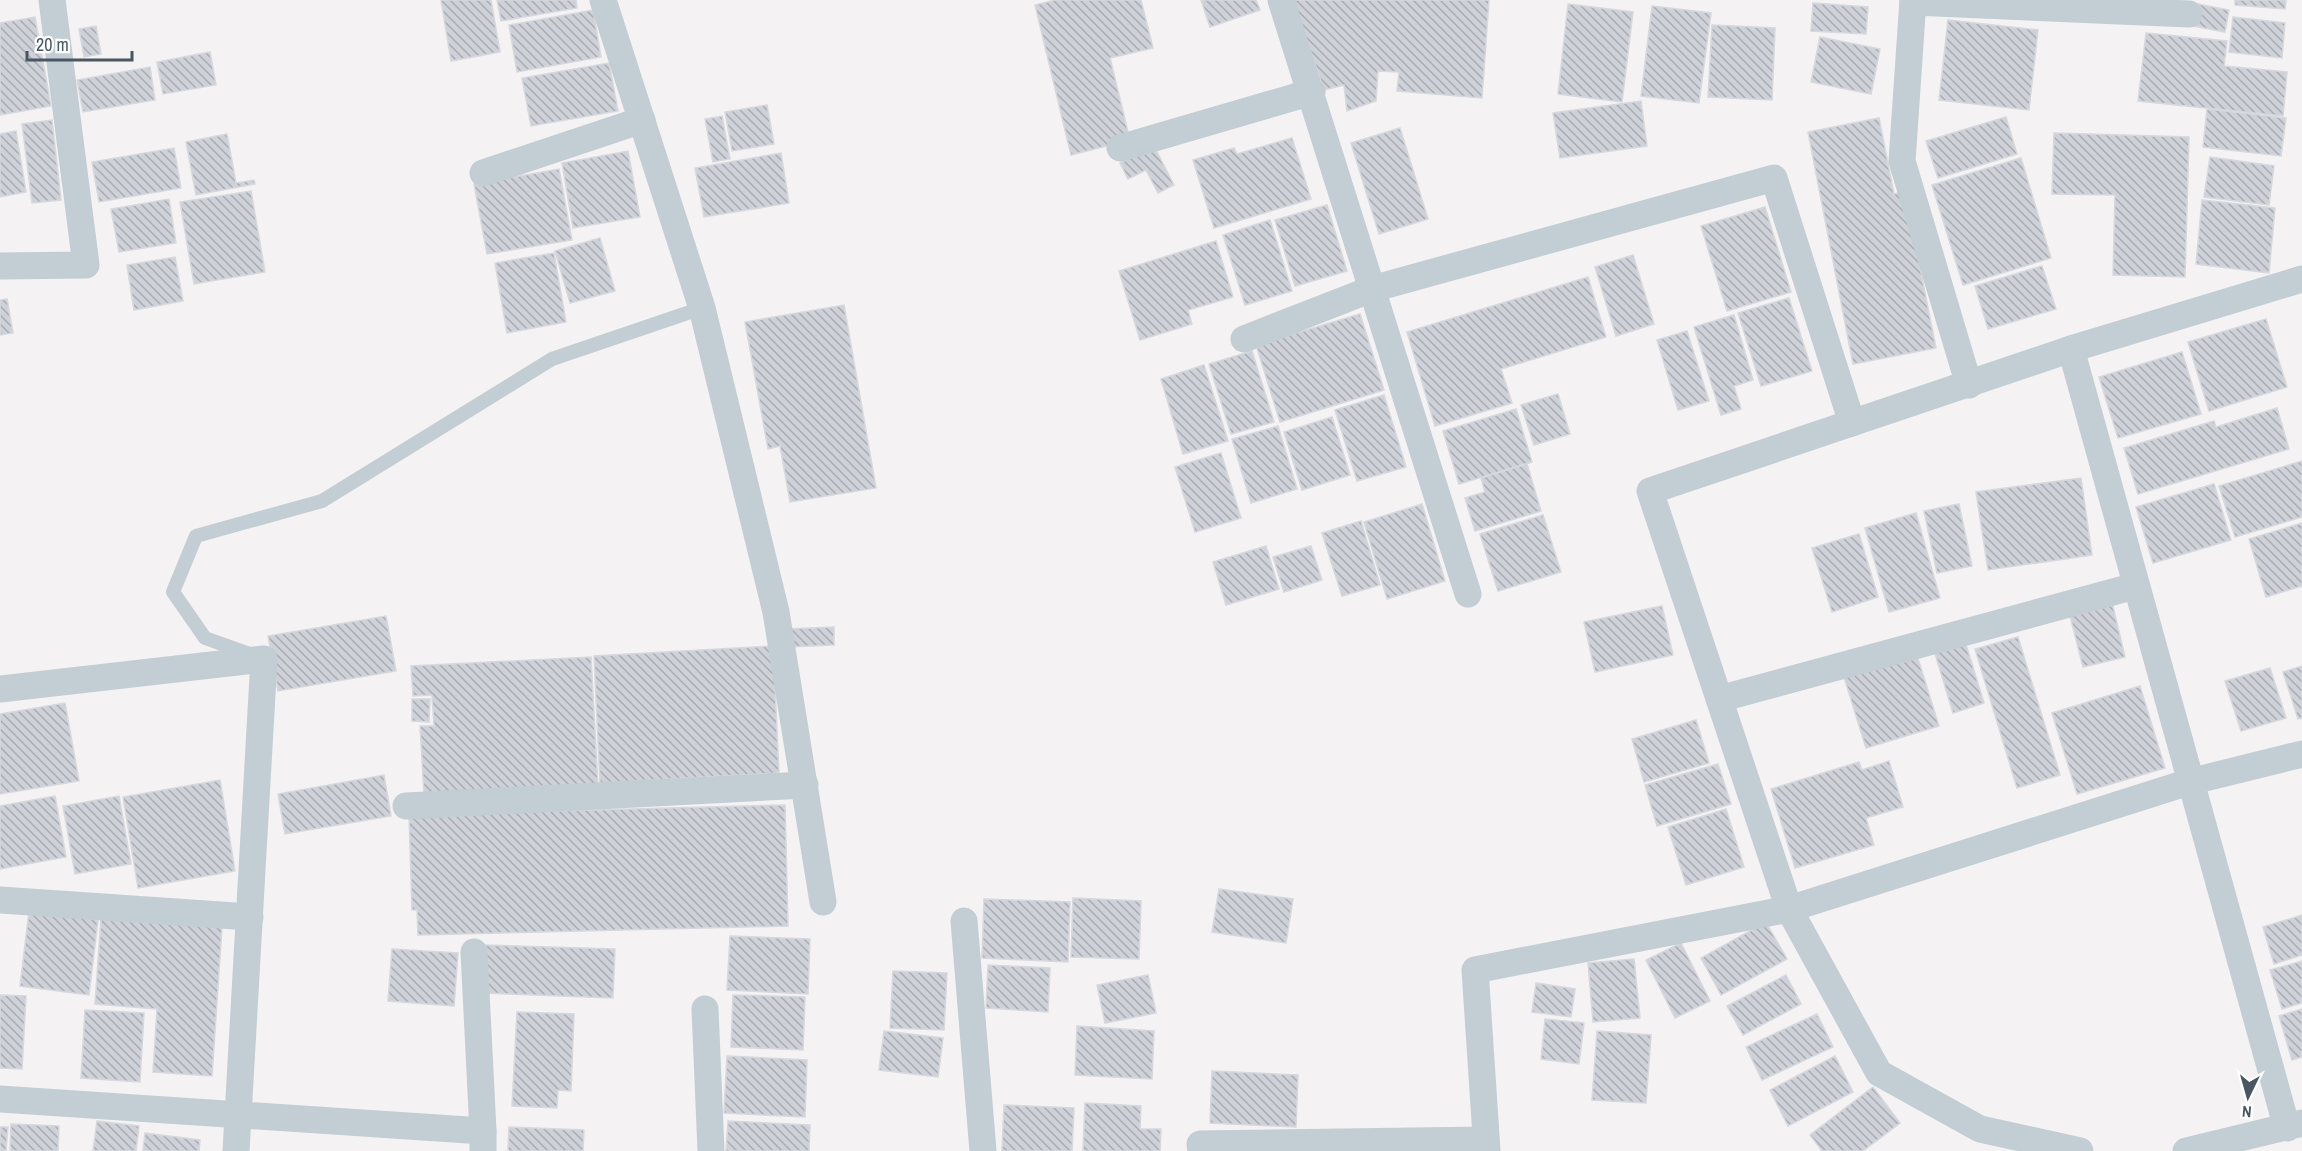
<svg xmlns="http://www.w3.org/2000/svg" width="2302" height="1151" viewBox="0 0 2302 1151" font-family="'Archivo Narrow',sans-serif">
<defs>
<pattern id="building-back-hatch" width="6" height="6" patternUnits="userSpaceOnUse" patternTransform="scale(1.5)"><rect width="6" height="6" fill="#ced2d8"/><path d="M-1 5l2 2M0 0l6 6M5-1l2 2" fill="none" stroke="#a9adb3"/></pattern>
</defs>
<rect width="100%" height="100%" fill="#f4f2f2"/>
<!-- building -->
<g fill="url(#building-back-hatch)" stroke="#d6d8de" stroke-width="1.5">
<path d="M441 0H491L500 52 451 61Z"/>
<path d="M497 0H576L577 8 501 21Z"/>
<path d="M1055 0H1141L1153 48 1110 58 1130 140 1071 155 1035 5Z"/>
<path d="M1201 0H1256L1260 10 1210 27Z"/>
<path d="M1293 0H1489L1482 98 1397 91 1399 72 1378 71 1376 101 1347 111 1344 85 1324 90Z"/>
<path d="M2235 0H2286L2285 9 2235 5Z"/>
<path d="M1813 3 1868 7 1866 34 1811 31Z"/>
<path d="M1568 4 1633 12 1622 102 1558 94Z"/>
<path d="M2198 4 2229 10 2225 32 2193 26Z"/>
<path d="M1652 6 1711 13 1699 103 1641 96Z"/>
<path d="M593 10 601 57 517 72 509 25Z"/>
<path d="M35 17 51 106 0 115V23Z"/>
<path d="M2233 17 2285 23 2282 58 2229 52Z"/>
<path d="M1948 20 2038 30 2029 110 1939 100Z"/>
<path d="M1712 25 1775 28 1772 100 1708 97Z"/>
<path d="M96 26 101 54 84 57 79 29Z"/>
<path d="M2146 33 2227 41 2224 66 2287 72 2283 116 2138 101Z"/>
<path d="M1820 37 1880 49 1871 94 1811 82Z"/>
<path d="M210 52 216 85 163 94 157 62Z"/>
<path d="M609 63 618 111 531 126 522 78Z"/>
<path d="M150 67 155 100 83 112 77 80Z"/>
<path d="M1641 101 1647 146 1560 158 1553 113Z"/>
<path d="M767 105 774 144 732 151 725 112Z"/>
<path d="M2207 109 2286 118 2281 156 2203 147Z"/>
<path d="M722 116 730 159 713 162 705 119Z"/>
<path d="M2006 117 2017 154 1938 178 1926 141Z"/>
<path d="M1879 118 1894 194 1905 192 1936 348 1853 364 1808 132Z"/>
<path d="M52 120 61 200 32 203 22 124Z"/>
<path d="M1400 128 1428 219 1379 234 1351 143Z"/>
<path d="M16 131 26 192 0 197V134Z"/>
<path d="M2054 133 2189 137 2185 277 2113 275 2115 195 2052 194Z"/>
<path d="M227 134 236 183 254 180 255 184 196 195 186 142Z"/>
<path d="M1292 138 1311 199 1214 228 1193 160 1234 148 1237 154Z"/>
<path d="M1154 146 1174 185 1158 193 1146 170 1128 179 1120 163Z"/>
<path d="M174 148 181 188 99 202 92 162Z"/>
<path d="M628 151 640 217 573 228 562 163Z"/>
<path d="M781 153 789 203 704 217 695 168Z"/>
<path d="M2210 157 2274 166 2269 205 2204 197Z"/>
<path d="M2021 158 2051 258 1963 285 1932 185Z"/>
<path d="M559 169 572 240 487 254 474 184Z"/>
<path d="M251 191 265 272 194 284 180 202Z"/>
<path d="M169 199 176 243 119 252 111 209Z"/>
<path d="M2202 200 2275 208 2269 273 2196 264Z"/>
<path d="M1327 205 1347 271 1295 286 1275 220Z"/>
<path d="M1765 207 1791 292 1727 311 1701 226Z"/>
<path d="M1270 220 1292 291 1245 305 1223 235Z"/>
<path d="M600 238 615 291 570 303 555 251Z"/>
<path d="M1216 241 1233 297 1188 310 1192 324 1140 340 1119 271Z"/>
<path d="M554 253 566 322 507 333 495 263Z"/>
<path d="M1633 255 1654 324 1616 336 1595 267Z"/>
<path d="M175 257 183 301 134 310 127 265Z"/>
<path d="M2042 266 2056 309 1988 329 1975 286Z"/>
<path d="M1588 277 1606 337 1501 369 1512 403 1435 426 1407 332Z"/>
<path d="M1789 298 1812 371 1761 386 1738 313Z"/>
<path d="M7 299 13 333 0 335V300Z"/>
<path d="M844 305 876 488 790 502 780 446 768 449 745 322Z"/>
<path d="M1360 314 1384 390 1280 422 1256 345Z"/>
<path d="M1734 315 1753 380 1734 386 1741 409 1721 415 1694 327Z"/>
<path d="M2266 319 2287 387 2209 411 2188 342Z"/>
<path d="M1687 331 1709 401 1678 410 1657 340Z"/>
<path d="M1252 351 1274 422 1231 434 1209 364Z"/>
<path d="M2182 352 2201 414 2118 438 2099 377Z"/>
<path d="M1204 365 1228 441 1183 454 1161 379Z"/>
<path d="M1558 394 1570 434 1534 445 1521 405Z"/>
<path d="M1384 395 1406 467 1357 481 1335 410Z"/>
<path d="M2277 408 2289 449 2138 494 2124 448 2214 421 2216 427Z"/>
<path d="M1516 409 1532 462 1459 484 1443 431Z"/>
<path d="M1332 417 1350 475 1302 490 1284 432Z"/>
<path d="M1278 426 1297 489 1251 503 1232 439Z"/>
<path d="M1221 453 1241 518 1195 532 1175 467Z"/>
<path d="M2302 461V517L2235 537 2219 486Z"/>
<path d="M1527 464 1541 511 1475 531 1465 498 1485 492 1481 478Z"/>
<path d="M2081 478 2092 555 1988 570 1976 492Z"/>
<path d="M2214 484 2231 540 2153 563 2136 507Z"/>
<path d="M1422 504 1445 581 1387 599 1364 522Z"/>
<path d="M1959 504 1972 566 1937 573 1924 511Z"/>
<path d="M1916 513 1940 598 1889 612 1865 528Z"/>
<path d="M1543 515 1561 572 1498 591 1480 534Z"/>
<path d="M1361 521 1380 585 1342 596 1322 533Z"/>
<path d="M2302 523V586L2266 597 2249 539Z"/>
<path d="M1859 534 1878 597 1832 612 1812 548Z"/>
<path d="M1266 546 1279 589 1226 605 1213 562Z"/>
<path d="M1311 546 1322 580 1284 592 1273 557Z"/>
<path d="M2111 598 2125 657 2083 667 2068 608Z"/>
<path d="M1662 606 1673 655 1595 672 1584 622Z"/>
<path d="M386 616 396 671 278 691 268 636Z"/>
<path d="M834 627V645L788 647 787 629Z"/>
<path d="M2018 637 2060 775 2017 788 1975 649Z"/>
<path d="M1964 638 1984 703 1953 713 1933 647Z"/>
<path d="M773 646 779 773 600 783 594 656Z"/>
<path d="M1916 652 1939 726 1866 748 1843 674Z"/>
<path d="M591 657 598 787 424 795 420 726H434L432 695 413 696 411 666Z"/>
<path d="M2302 666V718L2298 719 2283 672Z"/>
<path d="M2270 668 2286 718 2241 731 2225 681Z"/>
<path d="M2140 686 2165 768 2077 794 2052 713Z"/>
<path d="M412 699H430L429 722 412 721Z"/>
<path d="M65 703 79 781 0 794V714Z"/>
<path d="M1696 720 1709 763 1644 782 1632 739Z"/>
<path d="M1889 761 1903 807 1866 818 1874 845 1795 868 1771 789 1859 762 1862 770Z"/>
<path d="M1718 764 1731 804 1657 826 1645 785Z"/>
<path d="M384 775 391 816 285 834 278 794Z"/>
<path d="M220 780 235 871 138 888 123 797Z"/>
<path d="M55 796 66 857 0 869V806Z"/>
<path d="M119 796 131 864 75 874 63 806Z"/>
<path d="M785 805 788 926 418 935 417 910H412L409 815Z"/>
<path d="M1726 809 1744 867 1686 885 1668 827Z"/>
<path d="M1219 889 1293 899 1286 943 1212 932Z"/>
<path d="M1073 898 1141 901 1139 959 1071 957Z"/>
<path d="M984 899 1070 902 1068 962 982 958Z"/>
<path d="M29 911 98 920 89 995 20 986Z"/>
<path d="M2302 915V955L2274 964 2263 927Z"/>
<path d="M101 919 222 927 212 1076 153 1072 157 1009 95 1004Z"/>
<path d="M1766 922 1787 959 1721 995 1701 958Z"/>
<path d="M730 936 810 939 808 994 727 990Z"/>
<path d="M1681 943 1710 1001 1675 1018 1646 960Z"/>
<path d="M484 945 615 949 613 998 482 993Z"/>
<path d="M392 949 458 953 454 1006 388 1001Z"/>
<path d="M1634 959 1640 1018 1593 1022 1588 963Z"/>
<path d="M2302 961V1003L2282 1009 2270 970Z"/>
<path d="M988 965 1050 968 1048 1012 986 1008Z"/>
<path d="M893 971 947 973 944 1030 890 1028Z"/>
<path d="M1148 975 1156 1013 1105 1023 1097 985Z"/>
<path d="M1786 975 1801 1004 1743 1035 1727 1006Z"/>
<path d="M1536 983 1575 989 1571 1017 1532 1012Z"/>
<path d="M0 995 26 996 22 1069 0 1068Z"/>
<path d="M733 995 805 997 803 1050 731 1047Z"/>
<path d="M2302 1009V1057L2292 1060 2279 1016Z"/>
<path d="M85 1010 144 1013 140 1082 81 1078Z"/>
<path d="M517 1012 574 1014 571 1091 558 1090 557 1108 512 1106Z"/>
<path d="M1817 1014 1833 1047 1762 1080 1746 1047Z"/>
<path d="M1545 1019 1584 1023 1579 1064 1541 1059Z"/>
<path d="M1077 1026 1154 1031 1152 1079 1075 1075Z"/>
<path d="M884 1031 943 1038 938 1077 879 1070Z"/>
<path d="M1597 1031 1651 1035 1646 1103 1592 1100Z"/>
<path d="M727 1056 807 1060 805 1117 724 1113Z"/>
<path d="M1835 1056 1853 1092 1788 1126 1770 1090Z"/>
<path d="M1212 1071 1298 1075 1296 1127 1210 1123Z"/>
<path d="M1873 1087 1900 1123 1863 1151H1822L1810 1135Z"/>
<path d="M1085 1103 1141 1106 1140 1129H1161L1160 1151H1083Z"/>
<path d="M1004 1105 1074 1108 1072 1151H1002Z"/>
<path d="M97 1121 139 1126 136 1151H93Z"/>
<path d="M728 1121 810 1125 809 1151H726Z"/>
<path d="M11 1124 59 1126 58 1151H10Z"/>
<path d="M0 1127H8L6 1151H0Z"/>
<path d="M509 1127 584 1130 583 1151H508Z"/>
<path d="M145 1133 200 1140 199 1151H143Z"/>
</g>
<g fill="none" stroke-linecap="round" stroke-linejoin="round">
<!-- service -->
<path stroke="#c2cdd4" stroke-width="14" d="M250 654 205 638 173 592 196 536 322 501 552 359 702 308"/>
<!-- minor -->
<g stroke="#c2cdd4" stroke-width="27">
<path d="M603 0 702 308 776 612 823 902"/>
<path d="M1281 0 1468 594"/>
<path d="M1913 0 1902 161 1969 385"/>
<path d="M1913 2 2189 14"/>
<path d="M1120 148 1312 92"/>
<path d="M483 173 642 120"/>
<path d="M0 266 86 265 52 0"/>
<path d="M2302 279 2071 349 1650 491 1789 909 2189 782 2302 754"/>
<path d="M1244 339 1372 289 1774 178 1852 423"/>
<path d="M2071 349 2287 1128"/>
<path d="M0 689 264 659 236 1151"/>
<path d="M1719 699 2135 586"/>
<path d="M406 806 805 785"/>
<path d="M0 900 250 917"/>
<path d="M964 921 983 1151"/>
<path d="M474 952 483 1131"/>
<path d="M705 1009 711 1151"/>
<path d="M0 1099 483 1131V1151"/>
<path d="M1201 1151 1200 1144 1486 1140"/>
<path d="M1487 1151 1475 970 1789 909 1879 1073 1980 1129 2080 1151"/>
<path d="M2186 1151 2302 1123"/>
</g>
</g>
<!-- north arrow -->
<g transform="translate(2248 1097) rotate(185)" stroke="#ffffff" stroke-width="4.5" paint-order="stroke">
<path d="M0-4.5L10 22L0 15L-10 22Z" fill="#485762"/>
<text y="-9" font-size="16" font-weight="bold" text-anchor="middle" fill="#485762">N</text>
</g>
<!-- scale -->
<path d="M27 51v9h105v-9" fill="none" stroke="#485762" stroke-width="3"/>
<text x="36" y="51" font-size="18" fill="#485762" stroke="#ffffff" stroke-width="4.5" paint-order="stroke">20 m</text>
</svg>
